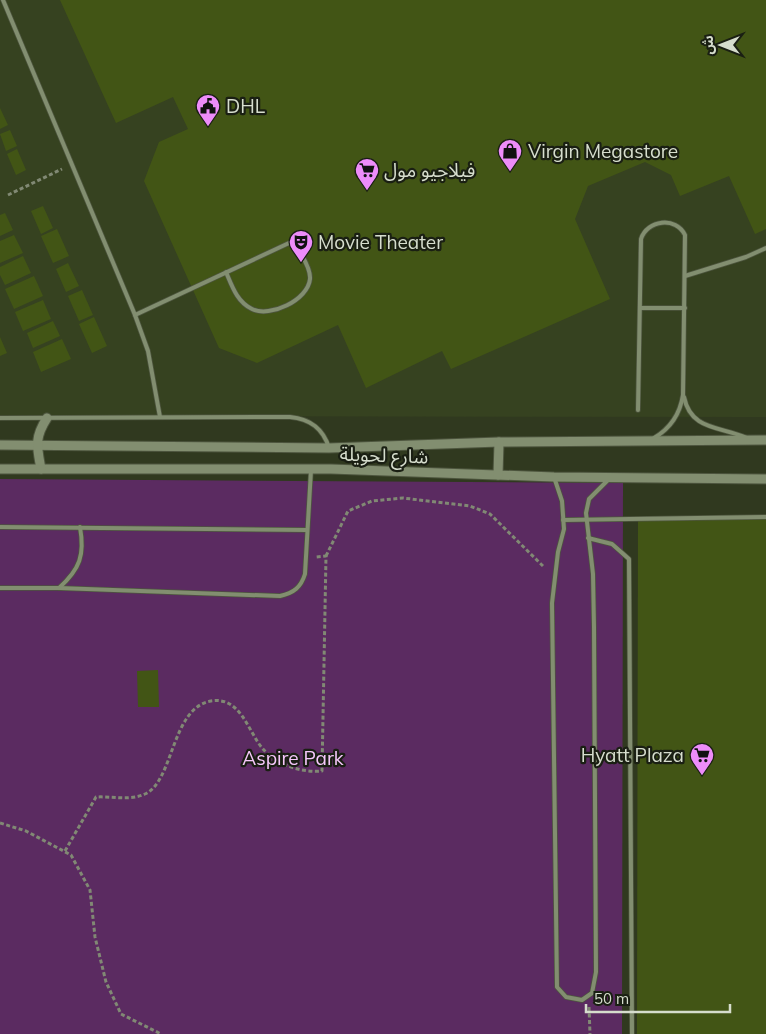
<svg xmlns="http://www.w3.org/2000/svg" width="766" height="1034" viewBox="0 0 766 1034" font-family="Mulish,'Noto Sans Arabic',sans-serif">
<rect width="100%" height="100%" fill="#30391f"/>
<!-- built -->
<path fill="#364220" d="M0 0H766V417L0 416Z"/>
<!-- green -->
<path fill="#5b2b61" d="M0 479 623 483 622 1034H0Z"/>
<!-- building -->
<g fill="#425515">
<path d="M60 0H766V229L755 234 729 176 680 196 671 175 645 162 588 186 575 219 610 299 451 369 442 351 366 388 338 325 257 363 219 348 144 181 159 142 188 129 173 97 116 123Z"/>
<path d="M0 108 8 125 0 129Z"/>
<path d="M10 130 17 146 6 151 0 134Z"/>
<path d="M17 149 26 170 16 175 7 154Z"/>
<path d="M43 206 53 228 41 234 31 211Z"/>
<path d="M5 213 13 230 0 236V215Z"/>
<path d="M57 229 69 256 53 263 41 236Z"/>
<path d="M14 235 23 253 0 263V241Z"/>
<path d="M23 256 31 273 5 285 0 275V267Z"/>
<path d="M68 263 79 286 66 292 56 269Z"/>
<path d="M34 276 43 296 14 309 5 289Z"/>
<path d="M82 290 93 315 79 321 68 296Z"/>
<path d="M43 300 51 319 23 331 15 312Z"/>
<path d="M94 317 107 346 92 353 79 324Z"/>
<path d="M53 321 60 336 33 348 27 333Z"/>
<path d="M0 337 7 353 0 356Z"/>
<path d="M62 339 71 359 41 372 33 352Z"/>
<path d="M638 518H766V1034H637Z"/>
<path d="M158 670 159 707H138L137 671Z"/>
</g>
<g fill="none" stroke-linecap="round" stroke-linejoin="round">
<!-- service casing -->
<g stroke="#4d553e" stroke-width="5.5">
<g id="service">
<path d="M3 0 135 315 148 351 160 417"/>
<path d="M685 276 746 257 766 248"/>
<path d="M640 308H685"/>
<path d="M135 315 289 243 297 247C302 255 311 269 310 279 308 300 270 318 252 309 237 302 232 286 226 272"/>
<path d="M684 397C691 431 721 426 747 438"/>
<path d="M638 410 641 239C647 220 676 216 685 235L683 395C680 414 671 428 654 438"/>
<path d="M0 418 290 417C310 419 323 428 329 448"/>
<path d="M554 477 562 501 564 529 558 552 552 603 557 987 566 997 582 1000 592 993 596 972 594 627 593 574 586 513 589 499 609 479"/>
<path d="M563 520 766 517"/>
<path d="M0 527 307 530"/>
<path d="M588 538 612 544 629 559 632 1034"/>
<path d="M0 588H59L280 596C294 593 301 587 305 574L311 470"/>
<path d="M59 588C80 569 85 555 80 527"/>
</g>
</g>
<!-- tertiary casing -->
<g stroke="#4d553e" stroke-width="11">
<g id="tertiary">
<path d="M0 445 329 448 499 442 766 440"/>
<path d="M0 469H331L554 477 766 479"/>
<path d="M41 469C37 447 34 438 47 418"/>
<path d="M498 475 499 442"/>
</g>
</g>
<!-- path -->
<g stroke="#818974" stroke-width="3" stroke-dasharray="4 2.5" stroke-linecap="butt">
<path d="M8 195 62 169"/>
<path d="M326 556 348 511 372 501 403 498 470 506 490 514 544 567"/>
<path d="M0 823 26 831 71 855 90 890 95 937 106 982 121 1014 161 1034"/>
<path d="M65 851 96 797C112 796 130 801 145 794 174 781 171 708 211 701 241 696 248 732 263 749 277 765 302 773 322 771L326 556 316 557"/>
<path d="M589 1007 590 1034"/>
</g>
<!-- service -->
<use href="#service" stroke="#828e70" stroke-width="4"/>
<!-- tertiary -->
<use href="#tertiary" stroke="#828e70" stroke-width="9"/>
</g>
<!-- icons -->
<defs>
<g id="civic-pin" transform="scale(1.25)"><path d="M0 17L-7.5 6A9.5 9.5 0 1 1 7.5 6Z" fill="#ed8cf9" stroke="#1a1f13"/><path d="M-.6-6.5H3V-4.5H.6V-3L4-1V1h2V6H-6V1h2V-1L-.6-3ZM-1.2 2.5V6h2.4V2.5Z" fill="#111"/></g>
<g id="shop-pin" transform="scale(1.25)"><path d="M0 17L-7.5 6A9.5 9.5 0 1 1 7.5 6Z" fill="#ed8cf9" stroke="#1a1f13"/><path d="M-5-2.5h2.3a2.7 3.5 0 0 1 5.4 0H5L5.5 6h-11ZM-1.5-2.5h3a1.5 2.3 0 0 0-3 0Z" fill="#111"/></g>
<g id="supermarket-pin" transform="scale(1.25)"><path d="M0 17L-7.5 6A9.5 9.5 0 1 1 7.5 6Z" fill="#ed8cf9" stroke="#1a1f13"/><path d="M-6-5.5h2.5l.6 2H6L4.5 2H-2.5L-4.4-4H-6ZM-1.5 3.2a1.3 1.3 0 1 0 .1 0ZM3 3.2a1.3 1.3 0 1 0 .1 0Z" fill="#111"/></g>
<g id="theatre-pin" transform="scale(1.25)"><path d="M0 17L-7.5 6A9.5 9.5 0 1 1 7.5 6Z" fill="#ed8cf9" stroke="#1a1f13"/><path d="M-5-5.5Q0-4 5-5.5V0Q5 5 0 6Q-5 5-5 0ZM-3.3-2.5H-1v1.5H-3.3ZM1-2.5H3.3v1.5H1ZM-2.8 1Q0 5.5 2.8 1Z" fill="#111"/></g>
</defs>
<g fill-rule="evenodd">
<use href="#civic-pin" x="208" y="106"/>
<use href="#shop-pin" x="510" y="151"/>
<use href="#supermarket-pin" x="367" y="170"/>
<use href="#theatre-pin" x="301" y="242"/>
<use href="#supermarket-pin" x="702" y="755"/>
</g>
<g text-anchor="middle" dominant-baseline="central" stroke-width="4.5" stroke-linejoin="round" paint-order="stroke">
<!-- poi labels -->
<g font-size="19" fill="#d6ddcd" stroke="#1a1f13" text-anchor="start">
<text x="226" y="106">DHL</text>
<text x="528" y="151">Virgin Megastore</text>
<text x="384" y="170">فيلاجيو مول</text>
<text x="318" y="242">Movie Theater</text>
<text x="684" y="755" text-anchor="end">Hyatt Plaza</text>
</g>
<!-- street labels -->
<g font-size="19" fill="#d6ddcd" stroke="#1a1f13">
<text transform="translate(384 455) rotate(2)">شارع لحويلة</text>
</g>
<!-- park labels -->
<g font-size="19" fill="#f7c8fc" stroke="#1a1f13">
<text x="293" y="758">Aspire Park</text>
</g>
</g>
<!-- north arrow -->
<g transform="translate(721 45) rotate(270)" stroke="#1a1f13" stroke-width="4" paint-order="stroke">
<path d="M0-4L9 19L0 12L-9 19Z" fill="#d6ddcd"/>
<text y="-8" font-size="14" font-weight="bold" text-anchor="middle" fill="#d6ddcd">ش</text>
</g>
<!-- scale -->
<path d="M586 1004v8h144v-8" fill="none" stroke="#d6ddcd" stroke-width="2.5"/>
<text x="594" y="1004" font-size="15" fill="#d6ddcd" stroke="#1a1f13" stroke-width="4" paint-order="stroke">50 m</text>
</svg>
